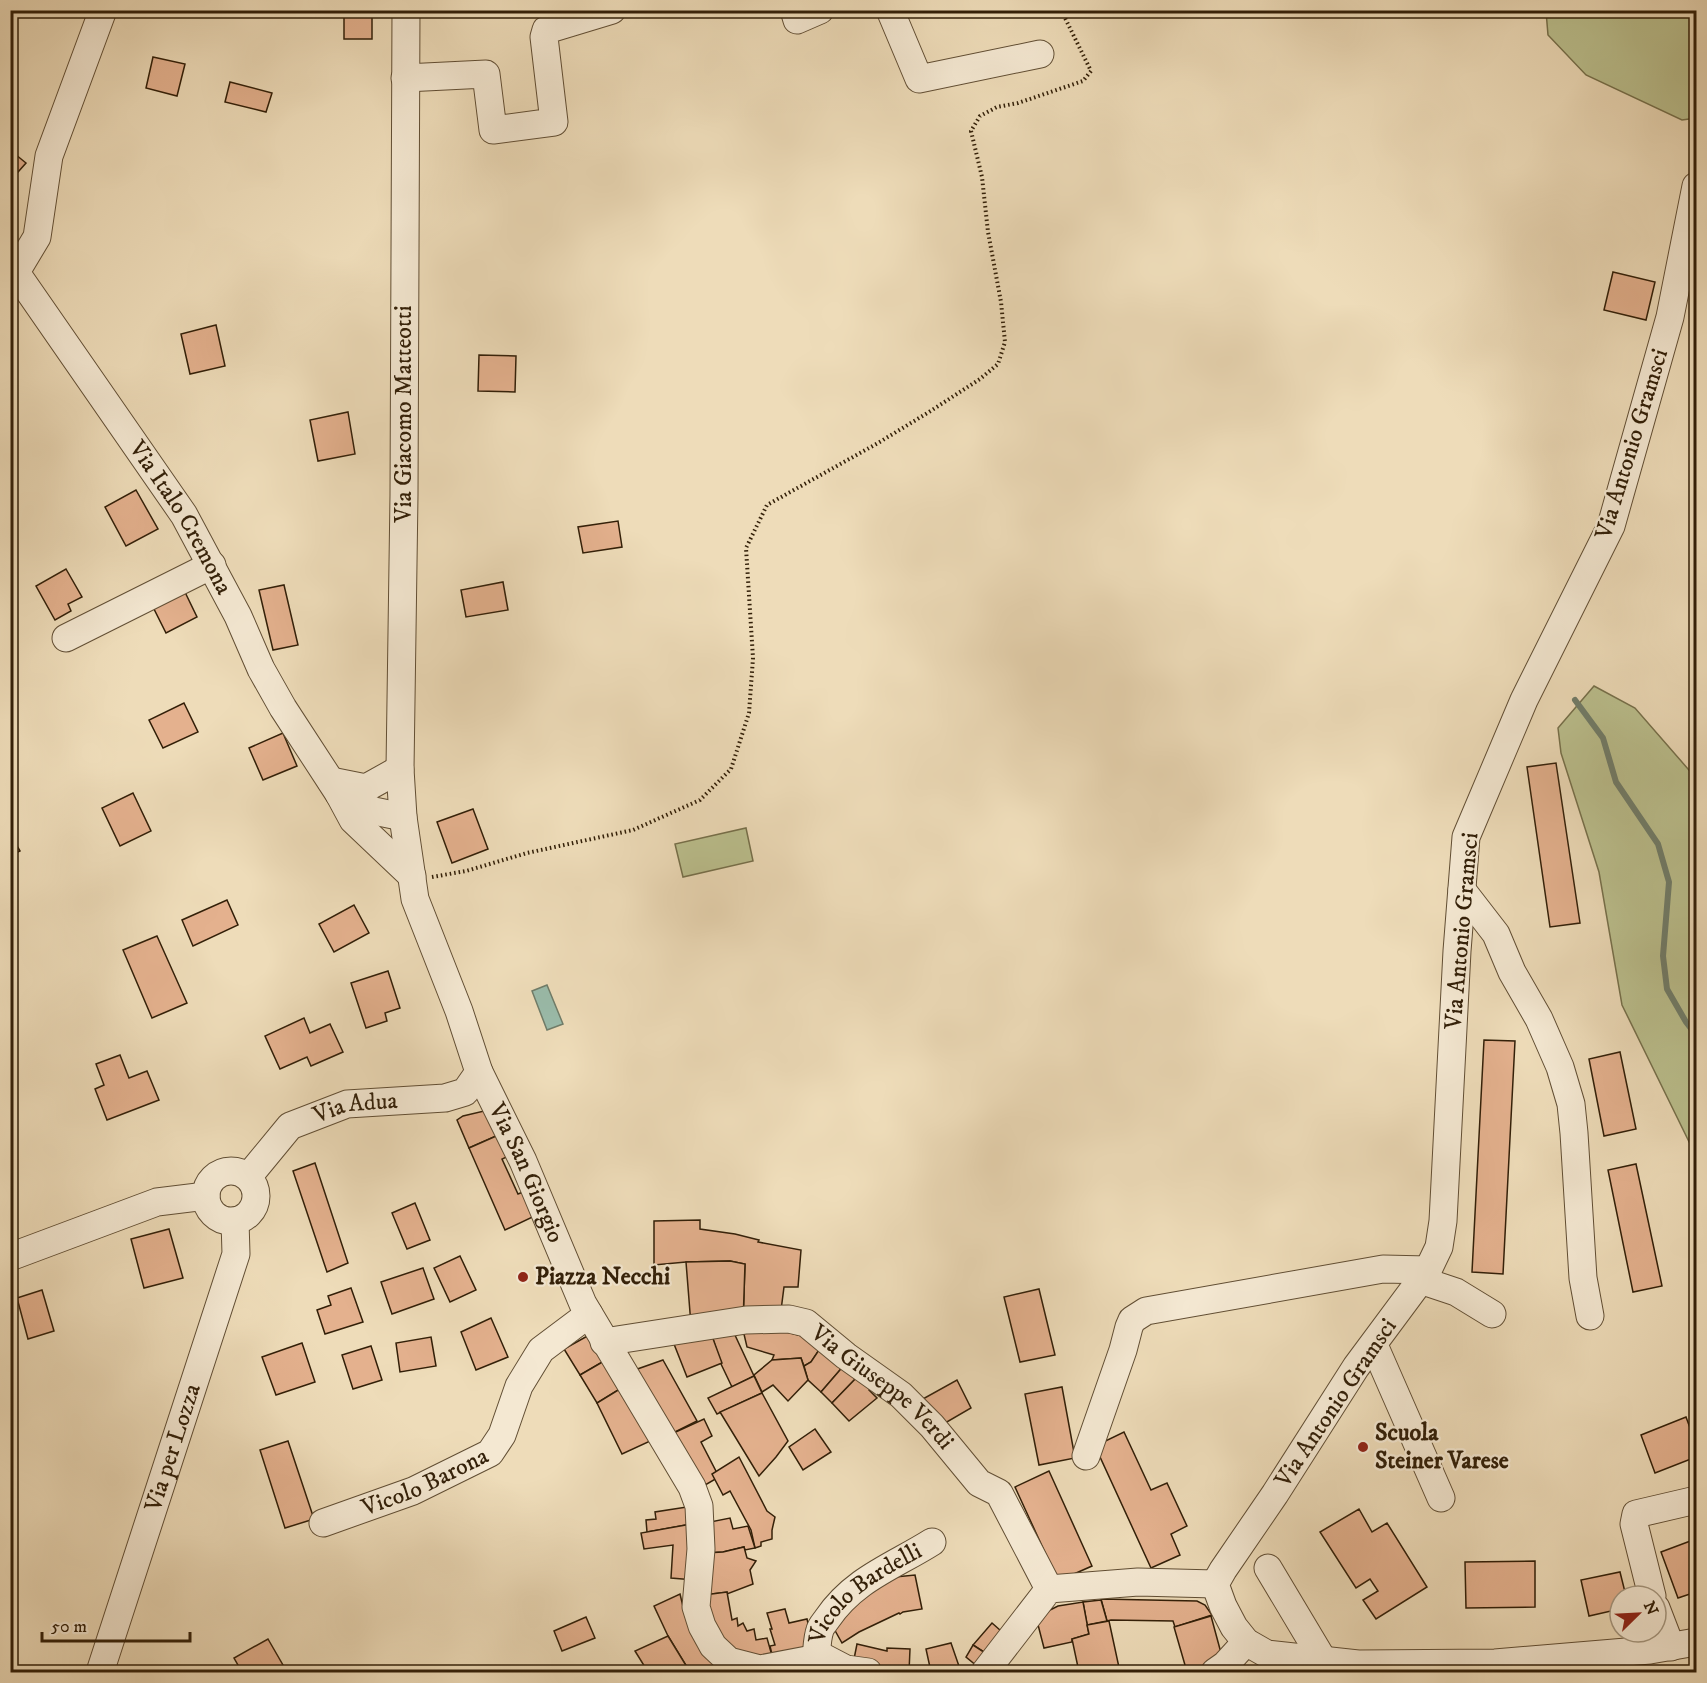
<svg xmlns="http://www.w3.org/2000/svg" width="1707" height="1683" viewBox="0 0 1707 1683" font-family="'IM FELL DW Pica',serif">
<rect width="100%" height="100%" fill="#eedcb9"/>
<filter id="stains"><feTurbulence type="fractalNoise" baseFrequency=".00333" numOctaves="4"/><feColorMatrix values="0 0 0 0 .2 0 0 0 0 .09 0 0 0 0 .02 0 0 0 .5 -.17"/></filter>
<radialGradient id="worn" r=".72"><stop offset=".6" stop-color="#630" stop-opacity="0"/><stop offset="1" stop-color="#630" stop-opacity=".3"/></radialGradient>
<!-- green -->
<g fill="#bbc08e" stroke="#76704b" stroke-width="1.5">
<path d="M1546 11H1696V118L1682 120 1586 75 1548 35Z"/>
<path d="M1594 686 1635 708 1695 777 1696 782V1156L1622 1005 1599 872 1561 753 1558 728Z"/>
<path d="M746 828 753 861 683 877 675 844Z"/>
</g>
<!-- water -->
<path fill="#9abcab" stroke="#707d6a" stroke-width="1.5" d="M547 985 563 1024 547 1030 532 991Z"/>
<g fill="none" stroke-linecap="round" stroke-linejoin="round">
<!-- stream -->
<path stroke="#707d6a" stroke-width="6" d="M1575 700 1603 738 1616 782 1658 844 1669 882 1663 956 1667 989 1686 1022 1696 1035"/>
</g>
<!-- building -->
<g fill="#e4b18e" stroke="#321f08" stroke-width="1.5">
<rect x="344" y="10" width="28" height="29"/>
<path d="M153 57 185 64 177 96 146 88Z"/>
<path d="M230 82 272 93 266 112 225 102Z"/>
<path d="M10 150 26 163 10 181Z"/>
<path d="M1613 272 1655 282 1646 320 1604 310Z"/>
<path d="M216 325 225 366 190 374 181 334Z"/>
<path d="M479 355 516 356 515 392 478 391Z"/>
<path d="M348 412 355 454 318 461 310 420Z"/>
<path d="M136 490 158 529 126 546 105 507Z"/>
<path d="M618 521 622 547 583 553 578 527Z"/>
<path d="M66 569 82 597 68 604 71 611 55 620 36 586Z"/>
<path d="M503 582 508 610 466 617 461 590Z"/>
<path d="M284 585 298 645 273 650 259 590Z"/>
<path d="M182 586 197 617 166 633 150 601Z"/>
<path d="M184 703 198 732 163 748 149 720Z"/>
<path d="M283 733 297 766 263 780 249 748Z"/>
<path d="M1556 763 1580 923 1550 927 1527 767Z"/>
<path d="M133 793 151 831 120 846 102 808Z"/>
<path d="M473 809 488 849 452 863 437 822Z"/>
<path d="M10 834 20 851 10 856Z"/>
<path d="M227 900 238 925 193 946 182 920Z"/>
<path d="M354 905 369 933 334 952 319 924Z"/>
<path d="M157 936 187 1003 152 1018 123 950Z"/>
<path d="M388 971 400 1008 385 1013 387 1021 366 1028 351 983Z"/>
<path d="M304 1018 310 1033 330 1024 343 1052 311 1066 307 1057 280 1069 265 1036Z"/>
<path d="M1484 1040 1515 1041 1503 1274 1472 1272Z"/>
<path d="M1620 1052 1636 1129 1604 1136 1589 1059Z"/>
<path d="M120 1055 129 1078 147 1071 159 1100 107 1120 95 1089 104 1085 96 1064Z"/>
<path d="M484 1111 503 1133 469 1148 457 1120 463 1116Z"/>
<path d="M503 1133 513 1154 502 1159 518 1194 528 1190 539 1214 505 1230 469 1148Z"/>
<path d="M315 1163 348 1263 327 1272 293 1171Z"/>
<path d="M1636 1164 1662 1286 1633 1292 1608 1170Z"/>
<path d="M415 1203 430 1240 407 1249 392 1213Z"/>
<path d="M700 1220V1229L735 1234 759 1240 758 1242 801 1250 798 1287H784L780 1318 743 1324 745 1264 730 1261 686 1262 654 1265V1221Z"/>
<path d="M169 1229 183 1278 144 1288 131 1239Z"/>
<path d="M460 1256 476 1290 450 1302 434 1268Z"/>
<path d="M730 1261 745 1264 743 1324 691 1325 686 1262Z"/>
<path d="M423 1268 434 1299 392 1314 381 1282Z"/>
<path d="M351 1288 363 1322 325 1334 317 1310 331 1305 328 1296Z"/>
<path d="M1039 1289 1055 1355 1020 1362 1004 1297Z"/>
<path d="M42 1290 54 1331 28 1339 17 1298Z"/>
<path d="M491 1318 508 1357 476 1370 461 1332Z"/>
<path d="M771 1328 806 1337 821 1347 811 1362 804 1366 801 1358 772 1360 774 1355 747 1347 743 1330Z"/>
<path d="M734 1333 754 1376 732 1387 721 1364 712 1336Z"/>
<path d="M591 1334 611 1357 580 1375 564 1349Z"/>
<path d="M712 1336 722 1363 687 1377 674 1344Z"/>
<path d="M431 1337 436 1366 400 1372 396 1343Z"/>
<path d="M302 1343 315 1382 276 1395 262 1357Z"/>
<path d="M371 1346 382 1380 353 1389 342 1355Z"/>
<path d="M821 1347 846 1363 821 1392 808 1380 804 1366 811 1362Z"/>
<path d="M611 1357 628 1384 597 1403 580 1375Z"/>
<path d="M801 1358 808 1380 788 1401 773 1385 762 1392 754 1375 772 1360Z"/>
<path d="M663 1360 697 1421 667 1436 629 1372Z"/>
<path d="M846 1363 860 1374 832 1403 821 1392Z"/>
<path d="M860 1374 874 1385 869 1390 877 1398 849 1421 832 1403Z"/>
<path d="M754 1376 762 1393 717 1414 708 1398Z"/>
<path d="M957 1380 971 1408 940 1426 921 1400Z"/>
<path d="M628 1384 659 1437 622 1454 597 1403Z"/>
<path d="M1062 1387 1075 1458 1039 1465 1025 1394Z"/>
<path d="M762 1393 788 1441 776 1457 759 1476 720 1412Z"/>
<path d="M1686 1417 1696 1444V1457L1655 1473 1641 1435Z"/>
<path d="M704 1419 712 1436 701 1442 719 1477 700 1488 667 1436Z"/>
<path d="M815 1429 831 1452 803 1470 789 1447Z"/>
<path d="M1124 1432 1151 1490 1167 1483 1187 1526 1171 1534 1180 1555 1151 1568 1095 1446Z"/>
<path d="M288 1441 314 1519 285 1528 260 1450Z"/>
<path d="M739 1457 767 1511 775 1517 772 1530V1539L761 1542V1546L755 1548 751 1530 730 1491 723 1495 712 1474Z"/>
<path d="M1049 1471 1092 1566 1058 1581 1015 1487Z"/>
<path d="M693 1506 697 1523 647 1532 646 1520 656 1519 655 1512Z"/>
<path d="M1359 1509 1372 1532 1387 1523 1427 1587 1376 1619 1363 1600 1378 1591 1370 1579 1356 1588 1320 1532Z"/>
<path d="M730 1518 733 1529 748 1526 755 1548 745 1550 744 1547 723 1552 708 1553 705 1523Z"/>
<path d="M697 1523 694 1580 671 1578 673 1545 644 1549 641 1533Z"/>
<path d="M1693 1540 1696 1550V1592L1678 1598 1661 1552Z"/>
<path d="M744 1547 747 1558 756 1561 750 1570 753 1584 727 1594V1592L704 1595V1553L723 1552Z"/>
<path d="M1535 1561V1607L1466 1608 1465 1562Z"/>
<path d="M1620 1572 1626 1596H1620V1609L1589 1616 1581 1580Z"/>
<path d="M915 1575 922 1609 903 1612 900 1614 899 1613 859 1632 842 1643 833 1627 885 1578Z"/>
<path d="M727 1592 732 1620 737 1618 738 1626 743 1623 747 1631 754 1629 756 1640 767 1638 774 1663 721 1648 704 1595Z"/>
<path d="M680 1594 685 1615 719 1670 716 1672H690L668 1636 654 1606Z"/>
<path d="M1101 1599 1197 1601 1205 1605 1212 1615 1175 1627 1173 1621 1111 1620 1107 1621Z"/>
<path d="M1101 1600 1107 1621 1087 1625 1083 1602Z"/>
<path d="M1083 1602 1089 1634 1072 1639V1642L1044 1648 1036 1617 1058 1606Z"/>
<path d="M785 1609 789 1623 807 1619 815 1653 774 1663 770 1646 775 1645 770 1629H772L767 1613Z"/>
<path d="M1211 1616 1224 1664 1195 1672H1187L1174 1627Z"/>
<path d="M586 1617 595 1638 562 1651 554 1631Z"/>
<path d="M1109 1621 1120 1672H1079L1072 1639 1089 1634 1087 1625Z"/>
<path d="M992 1623 1009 1638 993 1658 973 1645Z"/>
<path d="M668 1636 690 1672H648L635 1651Z"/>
<path d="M268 1639 287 1672H242L234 1658Z"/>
<path d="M951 1643 961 1672H931L926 1649Z"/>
<path d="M857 1644 887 1651V1648L910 1649 909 1672H889L853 1664Z"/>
<path d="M973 1645 993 1658 983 1671 966 1657Z"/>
</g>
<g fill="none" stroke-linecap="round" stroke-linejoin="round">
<!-- minor casing -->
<g stroke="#614e34" stroke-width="29">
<g id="minor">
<path id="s1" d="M406 10 404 495 400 769 403 817 415 899 459 1011 479 1072 523 1161 583 1304 692 1487 699 1506 701 1549 696 1607 702 1626 713 1646 729 1661 760 1669 823 1657 846 1669 868 1672"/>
<path d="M794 10 797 20 820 10"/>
<path d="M890 10 919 79 1040 54"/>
<path d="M405 78 486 74 493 130 554 122 544 37 546 30 612 10"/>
<path d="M1696 186 1670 317 1611 526 1524 700 1466 837 1457 951 1443 1221 1439 1247 1428 1270 1356 1367 1275 1494 1223 1570 1215 1584 1223 1606 1234 1627 1246 1642 1267 1654 1358 1664 1495 1663 1650 1650 1696 1642"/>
<path id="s2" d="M10 264 184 515 238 616 261 669 283 708 339 794 353 820 412 876"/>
<path d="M16 272 37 237 49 156 103 10"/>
<path d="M66 638 212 565"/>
<path d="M331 781 366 788 400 769"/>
<path d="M339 794 374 811 403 817"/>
<path d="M1462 890 1496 934 1512 972 1539 1019 1560 1067 1571 1104 1574 1133 1583 1278 1590 1316"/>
<circle cx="231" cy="1196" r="25"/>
<path id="s3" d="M248 1177 290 1126 347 1104 445 1098 465 1092 479 1072"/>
<path d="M10 1257 157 1202 206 1196"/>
<path d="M1420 1280 1456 1292 1492 1314"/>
<path id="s4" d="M604 1342 746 1320 789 1319 806 1323 846 1356 901 1395 932 1426 979 1483 999 1493 1049 1589"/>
<path d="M1374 1345 1441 1498"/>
<path d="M1086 1456 1123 1350 1129 1327 1132 1320 1146 1311 1383 1269 1428 1270"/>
<path id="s5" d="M323 1523 413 1491 490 1453 502 1435 519 1386 541 1350 589 1314"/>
<path d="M1268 1568 1323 1660"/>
<path d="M1652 1596 1634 1524 1636 1514 1696 1500"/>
<path d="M1656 1608 1671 1647"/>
<path id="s6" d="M816 1658C817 1650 817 1638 820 1630 821 1626 825 1622 827 1619 854 1579 894 1566 932 1542"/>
<path id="s7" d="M100 1672 236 1254 235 1221"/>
<path d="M985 1672 1049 1589 1138 1582 1215 1584"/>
<path d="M1215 1672 1225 1665 1246 1642"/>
</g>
</g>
<!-- path -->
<path stroke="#321f08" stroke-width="4" stroke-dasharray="1.5 3" stroke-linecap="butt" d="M432 877 466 871 527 853 633 830 700 800 731 769 749 713 753 658 746 548 767 505 878 443 929 412 980 379 998 364 1005 342 1001 302 988 232 982 177 971 131 980 116 997 107 1018 103 1083 81 1091 71 1065 18 1064 10"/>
<!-- minor -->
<use href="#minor" stroke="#f4e8d2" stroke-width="27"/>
</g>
<!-- markers -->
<g fill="#8f2418" stroke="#f4e8d2" stroke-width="2">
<circle cx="523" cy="1277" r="6"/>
<circle cx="1363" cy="1447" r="6"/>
</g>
<g text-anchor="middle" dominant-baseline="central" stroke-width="4.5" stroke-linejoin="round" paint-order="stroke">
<!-- street labels -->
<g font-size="24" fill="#321f08" stroke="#f4e8d2">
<text transform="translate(404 414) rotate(-90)">Via Giacomo Matteotti</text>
<text transform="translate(1632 444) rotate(-73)">Via Antonio Gramsci</text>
<text stroke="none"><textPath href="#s2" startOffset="306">Via Italo Cremona</textPath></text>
<text transform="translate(1462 931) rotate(-85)">Via Antonio Gramsci</text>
<text stroke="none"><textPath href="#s3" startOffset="135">Via Adua</textPath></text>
<text stroke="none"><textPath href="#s1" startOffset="1186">Via San Giorgio</textPath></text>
<text stroke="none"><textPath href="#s4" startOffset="304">Via Giuseppe Verdi</textPath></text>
<text transform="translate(1336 1403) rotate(-56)">Via Antonio Gramsci</text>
<text stroke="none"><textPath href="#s7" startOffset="236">Via per Lozza</textPath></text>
<text stroke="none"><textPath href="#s5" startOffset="110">Vicolo Barona</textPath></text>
<text stroke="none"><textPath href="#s6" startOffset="87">Vicolo Bardelli</textPath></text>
</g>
<!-- poi labels -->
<g font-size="24" font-weight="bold" fill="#321f08" stroke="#f4e8d2" text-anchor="start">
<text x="535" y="1277">Piazza Necchi</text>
<text x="1375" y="1433">Scuola<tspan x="1375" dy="28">Steiner Varese</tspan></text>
</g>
</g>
<!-- margin -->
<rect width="1707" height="1683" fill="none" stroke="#eedcb9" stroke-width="36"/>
<rect x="12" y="12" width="1683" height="1659" fill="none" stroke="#321f08" stroke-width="3"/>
<rect x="18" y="18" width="1671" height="1647" fill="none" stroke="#321f08" stroke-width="1.5"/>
<!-- north arrow -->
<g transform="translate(1638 1614) rotate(66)"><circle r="28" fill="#f4e8d2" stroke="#a69881" stroke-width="1.5"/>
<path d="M0-4.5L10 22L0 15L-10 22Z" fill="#8f2418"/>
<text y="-9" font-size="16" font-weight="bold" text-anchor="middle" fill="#321f08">N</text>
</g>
<!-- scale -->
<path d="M42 1632v9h148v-9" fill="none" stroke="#321f08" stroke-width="3"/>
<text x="51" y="1632" font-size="18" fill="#321f08" stroke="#f4e8d2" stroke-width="4.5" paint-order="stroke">50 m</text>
<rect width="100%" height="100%" filter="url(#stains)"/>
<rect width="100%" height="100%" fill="url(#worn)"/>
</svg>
